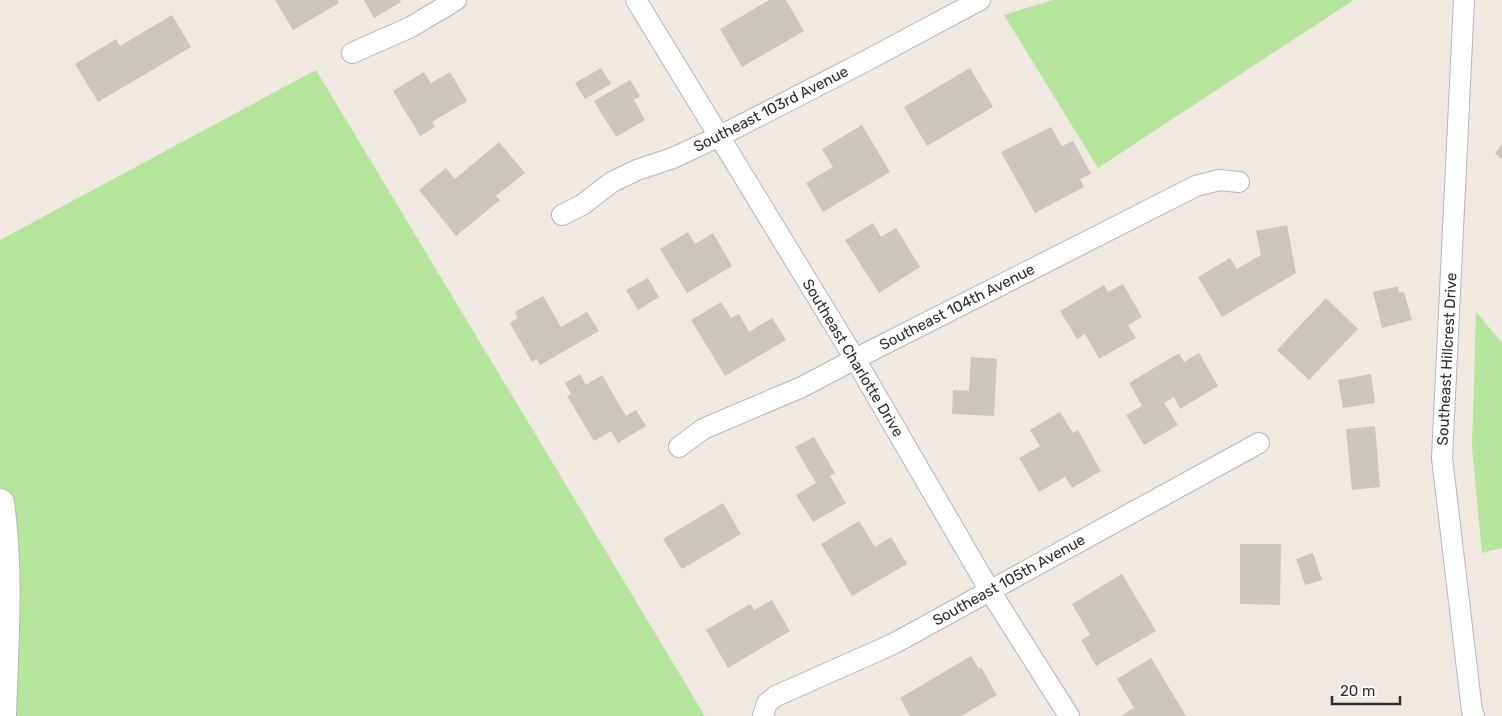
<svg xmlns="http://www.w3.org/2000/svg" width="1502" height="716" viewBox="0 0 1502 716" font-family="Rubik,sans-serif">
<rect width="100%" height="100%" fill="#efe9e1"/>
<!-- green -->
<g fill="#b6e59e">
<path d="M1053 0H1351L1352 1 1098 168 1004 15Z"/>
<path d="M316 70 705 716H0V240Z"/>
<path d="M1476 312 1502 343V548L1482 553 1472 447Z"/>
</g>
<!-- building -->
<g fill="#cbc7bf">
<path d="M275 0H337L339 3 293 30Z"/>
<path d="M364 0H400L401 2 374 18Z"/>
<path d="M769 0H786L804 31 742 67 720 29Z"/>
<path d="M172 15 191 47 98 102 75 64 116 39 120 46Z"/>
<path d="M601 68 611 84 585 99 575 83Z"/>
<path d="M970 68 993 107 927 146 904 107Z"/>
<path d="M424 72 431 83 450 72 467 101 432 122 435 127 420 136 393 91Z"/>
<path d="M630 80 640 96 634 100 645 120 616 137 594 101Z"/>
<path d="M862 125 890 172 823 212 806 183 833 167 822 149Z"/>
<path d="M1051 127 1062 146 1073 141 1091 174 1080 179 1084 187 1035 213 1001 152Z"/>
<path d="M499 142 525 173 496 196 500 200 456 236 419 190 446 168 455 179Z"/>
<path d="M1502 144V159L1495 154Z"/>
<path d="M873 223 881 237 896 228 920 267 879 293 845 240Z"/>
<path d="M1287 225 1296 273 1222 317 1198 277 1230 258 1237 269 1261 255 1256 231Z"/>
<path d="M688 232 695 244 713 233 732 266 687 293 660 249Z"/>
<path d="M648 278 659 297 638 310 626 290Z"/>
<path d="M1123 284 1142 317 1128 325 1136 338 1099 359 1085 334 1077 339 1060 311 1104 285 1108 292Z"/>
<path d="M1398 286 1399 293 1404 292 1412 320 1382 328 1373 292Z"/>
<path d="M543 296 561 327 587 312 599 331 540 365 537 359 532 362 510 323 518 318 515 312Z"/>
<path d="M1326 298 1358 329 1309 380 1277 350Z"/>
<path d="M721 302 731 318 739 314 749 332 772 318 786 340 725 376 691 320Z"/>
<path d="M1179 353 1184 362 1199 353 1218 386 1180 409 1174 397 1164 403 1178 425 1144 445 1126 415 1142 406 1129 383Z"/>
<path d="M971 357 997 359 994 416 952 414 953 390 969 391Z"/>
<path d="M580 374 586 385 602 375 626 416 636 410 646 426 618 443 611 431 594 441 567 396 571 394 565 383Z"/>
<path d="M1371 374 1375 403 1343 408 1338 380Z"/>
<path d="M1060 412 1073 433 1078 430 1101 471 1072 488 1065 477 1039 492 1019 458 1040 446 1030 430Z"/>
<path d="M1375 426 1380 487 1352 490 1346 429Z"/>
<path d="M814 437 835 473 830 476 846 503 813 522 796 495 816 483 795 447Z"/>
<path d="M723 503 741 534 682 569 663 539Z"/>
<path d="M859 521 875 547 891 537 907 564 852 596 821 544Z"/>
<path d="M1240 544H1281L1280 605 1240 604Z"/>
<path d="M1313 553 1322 580 1305 585 1296 559Z"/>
<path d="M1122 574 1156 631 1096 666 1081 640 1090 635 1072 604Z"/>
<path d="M772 600 790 631 728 668 706 630 750 604 754 610Z"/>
<path d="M971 656 979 669 981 667 997 695 961 716H910L900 698Z"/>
<path d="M1151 658 1186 716H1123L1122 715 1134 708 1117 679Z"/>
</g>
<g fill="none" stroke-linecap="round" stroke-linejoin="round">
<!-- street casing -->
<g stroke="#b4b7c1" stroke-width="22">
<g id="street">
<path d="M636 0 855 359 990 591 1069 716"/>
<path d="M1464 0 1442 458 1472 711 1474 716"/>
<path d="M352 53 411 27 456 0"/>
<path d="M562 215 582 205 612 182 637 170 673 158 720 136 862 63 980 0"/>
<path d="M679 447 703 429 802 387 855 359 1196 186 1219 180 1239 182"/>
<path d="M763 716 767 703 776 696 893 644 1259 443"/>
</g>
</g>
<!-- secondary casing -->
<g stroke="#b4b7c1" stroke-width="30">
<path id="secondary" d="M0 503C10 573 4 646 2 716"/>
</g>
<!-- street -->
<use href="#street" stroke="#fff" stroke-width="20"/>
<!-- secondary -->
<use href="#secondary" stroke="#fff" stroke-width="28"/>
</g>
<g text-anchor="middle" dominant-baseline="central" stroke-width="4.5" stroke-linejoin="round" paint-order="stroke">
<!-- street labels -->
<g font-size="15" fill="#2e2e2e" stroke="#fff">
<text transform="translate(771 109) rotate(-27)">Southeast 103rd Avenue</text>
<text transform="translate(957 307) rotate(-27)">Southeast 104th Avenue</text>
<text transform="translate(853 358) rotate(59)">Southeast Charlotte Drive</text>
<text transform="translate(1447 359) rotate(-87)">Southeast Hillcrest Drive</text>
<text transform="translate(1009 580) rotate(-29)">Southeast 105th Avenue</text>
</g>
</g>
<!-- scale -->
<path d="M1332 696v8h68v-8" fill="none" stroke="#2e2e2e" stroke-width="2.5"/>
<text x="1340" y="696" font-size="15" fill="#2e2e2e" stroke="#ffffff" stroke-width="4" paint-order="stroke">20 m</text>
</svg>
